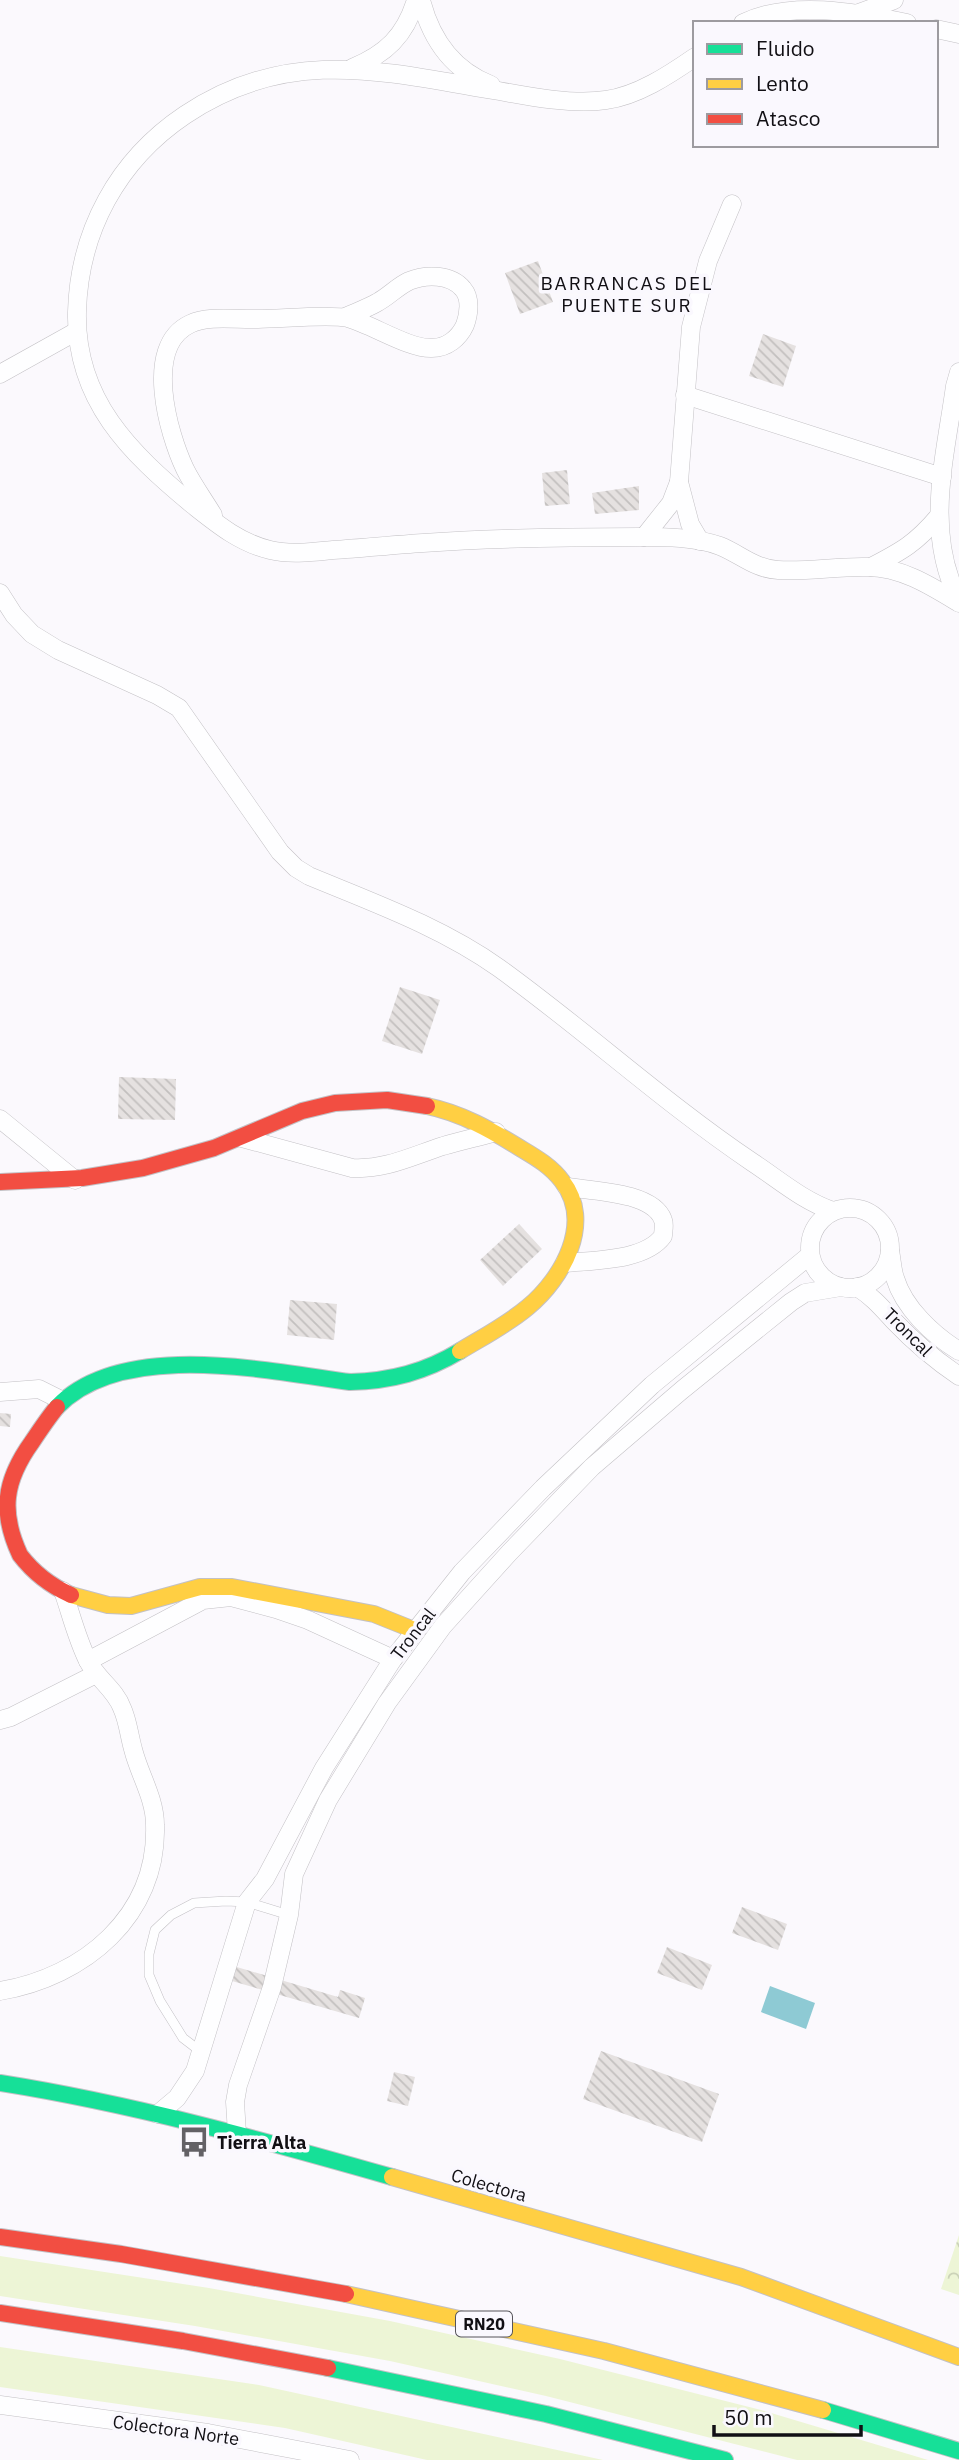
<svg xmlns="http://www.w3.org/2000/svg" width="959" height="2460" viewBox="0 0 959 2460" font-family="'IBM Plex Sans',sans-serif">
<defs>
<pattern id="park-crowns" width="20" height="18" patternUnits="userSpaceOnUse" patternTransform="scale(1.75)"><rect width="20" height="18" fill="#edf5d6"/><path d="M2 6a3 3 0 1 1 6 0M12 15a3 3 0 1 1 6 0" fill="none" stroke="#cad1b7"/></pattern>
<pattern id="building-back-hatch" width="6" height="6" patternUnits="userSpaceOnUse" patternTransform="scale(1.75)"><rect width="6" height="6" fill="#e5e1e0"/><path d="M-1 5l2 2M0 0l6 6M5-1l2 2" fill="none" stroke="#c3c0bf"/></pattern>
</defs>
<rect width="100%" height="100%" fill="#fbf9fd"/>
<!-- grass -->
<g fill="#edf5d6">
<path d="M0 2256 209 2288 390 2321 560 2359 761 2410 928 2460H797L546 2396 390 2361 195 2326 0 2296Z"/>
<path d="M0 2347 259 2385 603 2460H427L285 2428 0 2387Z"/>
</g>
<!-- park -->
<path fill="url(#park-crowns)" d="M959 2235V2295L941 2289Z"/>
<!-- water -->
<path fill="#8ecad4" d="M770 1986 815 2003 806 2029 761 2012Z"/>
<!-- building -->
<g fill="url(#building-back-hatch)">
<path d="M538 261 553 302 520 314 505 273Z"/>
<path d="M763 334 796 346 783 387 749 376Z"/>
<path d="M567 470 570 504 545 506 542 473Z"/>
<path d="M639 486V510L595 514 592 493Z"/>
<path d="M400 987 440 1000 422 1054 382 1041Z"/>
<path d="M119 1077 176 1079 175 1120 118 1119Z"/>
<path d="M519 1224 542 1249 503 1286 480 1260Z"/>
<path d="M290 1300 337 1304 334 1340 287 1335Z"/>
<path d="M0 1413 11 1414 10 1427 0 1426Z"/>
<path d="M742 1907 787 1924 778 1950 732 1933Z"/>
<path d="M667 1947 712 1965 702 1990 657 1973Z"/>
<path d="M220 1962 338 1997 340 1990 365 1998 359 2018 215 1976Z"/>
<path d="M601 2051 719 2094 702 2142 583 2099Z"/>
<path d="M394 2072 415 2077 408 2106 387 2101Z"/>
</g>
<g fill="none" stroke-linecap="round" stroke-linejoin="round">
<!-- lane casing -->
<g stroke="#c3c1c5" stroke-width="10">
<path id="lane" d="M200 2051 183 2038 160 2001 149 1975V1954L155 1930 171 1915 194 1903 226 1901 247 1902 289 1915"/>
</g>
<!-- street casing -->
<g stroke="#c3c1c5" stroke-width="19">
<g id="street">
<path d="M421 0C431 39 452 70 491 85"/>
<path d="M859 13 894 0"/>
<path d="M743 23C791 0 854 12 907 23"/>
<path d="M936 29 959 34"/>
<path d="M695 57C669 75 637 96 606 100 574 105 531 97 499 91 385 72 289 45 185 115 118 160 79 231 77 312 75 400 130 453 193 505 217 524 240 543 270 550 290 555 313 552 333 550 363 548 393 545 423 543 495 538 568 537 640 537 665 537 696 537 720 546 740 554 755 569 778 570 807 572 838 566 868 567 901 567 931 586 959 603"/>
<path d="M352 68C386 54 405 36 416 0"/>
<path d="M959 372 955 386C945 459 924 532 959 600"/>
<path d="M0 374 77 331"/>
<path d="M685 395 942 477"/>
<path d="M213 515C204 500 193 485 185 469 168 433 143 346 190 324 209 315 237 320 258 319 281 319 328 314 348 318 373 325 409 349 432 348 447 348 459 338 465 325 469 314 471 298 463 289 451 274 426 274 409 281 398 286 389 296 378 302 368 308 356 312 345 317"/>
<path d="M644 537 671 503 679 482"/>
<path d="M700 541 690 524 679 482 691 327 708 261 732 204"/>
<path d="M871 567C902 551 916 543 938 517"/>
<path d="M0 593 14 615 32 634 58 650 157 695 179 708 280 852 296 868 309 876C374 903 441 927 499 968 585 1030 663 1102 752 1162 778 1179 803 1201 833 1211"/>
<path d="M0 1119 75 1180"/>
<path d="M242 1138 352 1168C385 1170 412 1156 443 1146 460 1141 478 1137 496 1132"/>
<circle cx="850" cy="1248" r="40"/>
<path d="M890 1251C892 1260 892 1270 895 1278 904 1308 933 1335 959 1351"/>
<path d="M565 1263C594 1260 645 1261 663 1236 663 1231 665 1225 663 1220 653 1192 593 1191 567 1187"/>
<path d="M857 1287C873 1297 882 1308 894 1321 914 1342 935 1360 959 1376"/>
<path d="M0 1392 39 1389 61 1400"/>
<path d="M88 1661 203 1600 231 1597 276 1609 308 1620 393 1659"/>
<path d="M0 1720 11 1717 96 1674"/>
<path d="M0 1991C84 1977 158 1916 155 1825 155 1798 139 1774 133 1749 129 1735 128 1721 122 1708 115 1689 97 1679 88 1661 77 1639 71 1614 63 1591"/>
<path d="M158 2114 177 2098 195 2071 247 1902 265 1879 324 1768 393 1659 462 1572 543 1488 652 1385 810 1255"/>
<path d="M237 2133 235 2102 238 2085 272 1987 289 1915 294 1874 328 1800 387 1703 443 1626 509 1553 592 1467 682 1390 791 1302 805 1293 841 1287"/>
<path d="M0 2405 208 2433 350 2460"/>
</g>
</g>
<!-- fast casing -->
<g stroke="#c3c1c5" stroke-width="18">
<g id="fast">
<path d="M57 1407C122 1339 268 1371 350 1382 391 1381 425 1372 460 1351"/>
<path d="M0 2083C133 2104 262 2140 392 2177"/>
<path d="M328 2368 546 2414 725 2460"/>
<path d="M823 2410 959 2451"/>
</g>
</g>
<!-- slow casing -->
<g stroke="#c3c1c5" stroke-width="18">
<g id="slow">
<path d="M427 1106C461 1113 491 1130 520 1148 535 1157 551 1166 562 1181 594 1222 563 1278 528 1307 508 1324 483 1337 460 1351"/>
<path d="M71 1595 108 1605 131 1606 200 1587H232L374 1614 414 1630"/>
<path d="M392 2177 741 2277 959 2357"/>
<path d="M346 2294 604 2351 823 2410"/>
</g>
</g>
<!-- jam casing -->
<g stroke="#c3c1c5" stroke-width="18">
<g id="jam">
<path d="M0 1182 82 1178 143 1168 214 1148 302 1111 335 1103 387 1100 427 1106"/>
<path d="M57 1407C48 1418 40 1430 32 1442 4 1481 0 1512 20 1555 33 1572 51 1586 71 1595"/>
<path d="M0 2237 121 2254 346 2294"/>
<path d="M0 2313 183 2341 328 2368"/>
</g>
</g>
<!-- lane -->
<use href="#lane" stroke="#fefeff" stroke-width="9"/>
<!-- street -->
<use href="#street" stroke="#fefeff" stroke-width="18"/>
<!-- fast -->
<use href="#fast" stroke="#16e098" stroke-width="16"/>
<!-- slow -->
<use href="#slow" stroke="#ffcf43" stroke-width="16"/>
<!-- jam -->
<use href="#jam" stroke="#f24e42" stroke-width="16"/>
</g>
<!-- icons -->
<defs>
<g id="bus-bare" transform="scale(2.415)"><path d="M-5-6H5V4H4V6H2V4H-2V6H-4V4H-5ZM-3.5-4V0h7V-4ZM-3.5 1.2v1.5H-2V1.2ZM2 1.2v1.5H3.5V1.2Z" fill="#636166" stroke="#faf8fe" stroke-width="2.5" paint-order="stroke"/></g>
</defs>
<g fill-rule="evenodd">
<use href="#bus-bare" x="194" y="2142"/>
</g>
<g text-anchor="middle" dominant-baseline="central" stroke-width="7" stroke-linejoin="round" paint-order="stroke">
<!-- shield labels -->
<rect fill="#faf8fe" stroke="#57555a" stroke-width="2" x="456" y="2311.5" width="56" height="25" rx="5"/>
<g font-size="16" font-weight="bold" fill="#110f14">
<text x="484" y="2324">RN20</text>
</g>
<!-- street labels -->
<g font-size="18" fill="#110f14" stroke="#faf8fe">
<text transform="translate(908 1332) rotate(45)">Troncal</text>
<text transform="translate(413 1634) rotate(-52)">Troncal</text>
<text transform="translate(489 2185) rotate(16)">Colectora</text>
<text transform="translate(176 2430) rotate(8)">Colectora Norte</text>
</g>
<!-- poi labels -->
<g font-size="18" font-weight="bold" fill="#110f14" stroke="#faf8fe" text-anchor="start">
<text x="217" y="2142">Tierra Alta</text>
</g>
<!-- neighbourhood labels -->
<g font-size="19" letter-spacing="2" fill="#110f14" stroke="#faf8fe">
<text x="627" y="283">BARRANCAS DEL<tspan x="627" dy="22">PUENTE SUR</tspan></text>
</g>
</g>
<!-- legend -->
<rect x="693" y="21" width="245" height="126" fill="#faf8fe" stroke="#9d9ba0" stroke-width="2"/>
<rect x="707" y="44" width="35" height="10" fill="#16e098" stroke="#9d9ba0" stroke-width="2"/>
<text x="756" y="56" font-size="21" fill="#110f14">Fluido</text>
<rect x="707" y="79" width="35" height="10" fill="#ffcf43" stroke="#9d9ba0" stroke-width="2"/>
<text x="756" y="91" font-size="21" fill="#110f14">Lento</text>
<rect x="707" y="114" width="35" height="10" fill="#f24e42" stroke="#9d9ba0" stroke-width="2"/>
<text x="756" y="126" font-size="21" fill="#110f14">Atasco</text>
<!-- scale -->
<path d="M714 2425v10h147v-10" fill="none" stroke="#110f14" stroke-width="3.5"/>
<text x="724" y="2425" font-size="21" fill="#110f14" stroke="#faf8fe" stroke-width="5" paint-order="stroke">50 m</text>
</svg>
